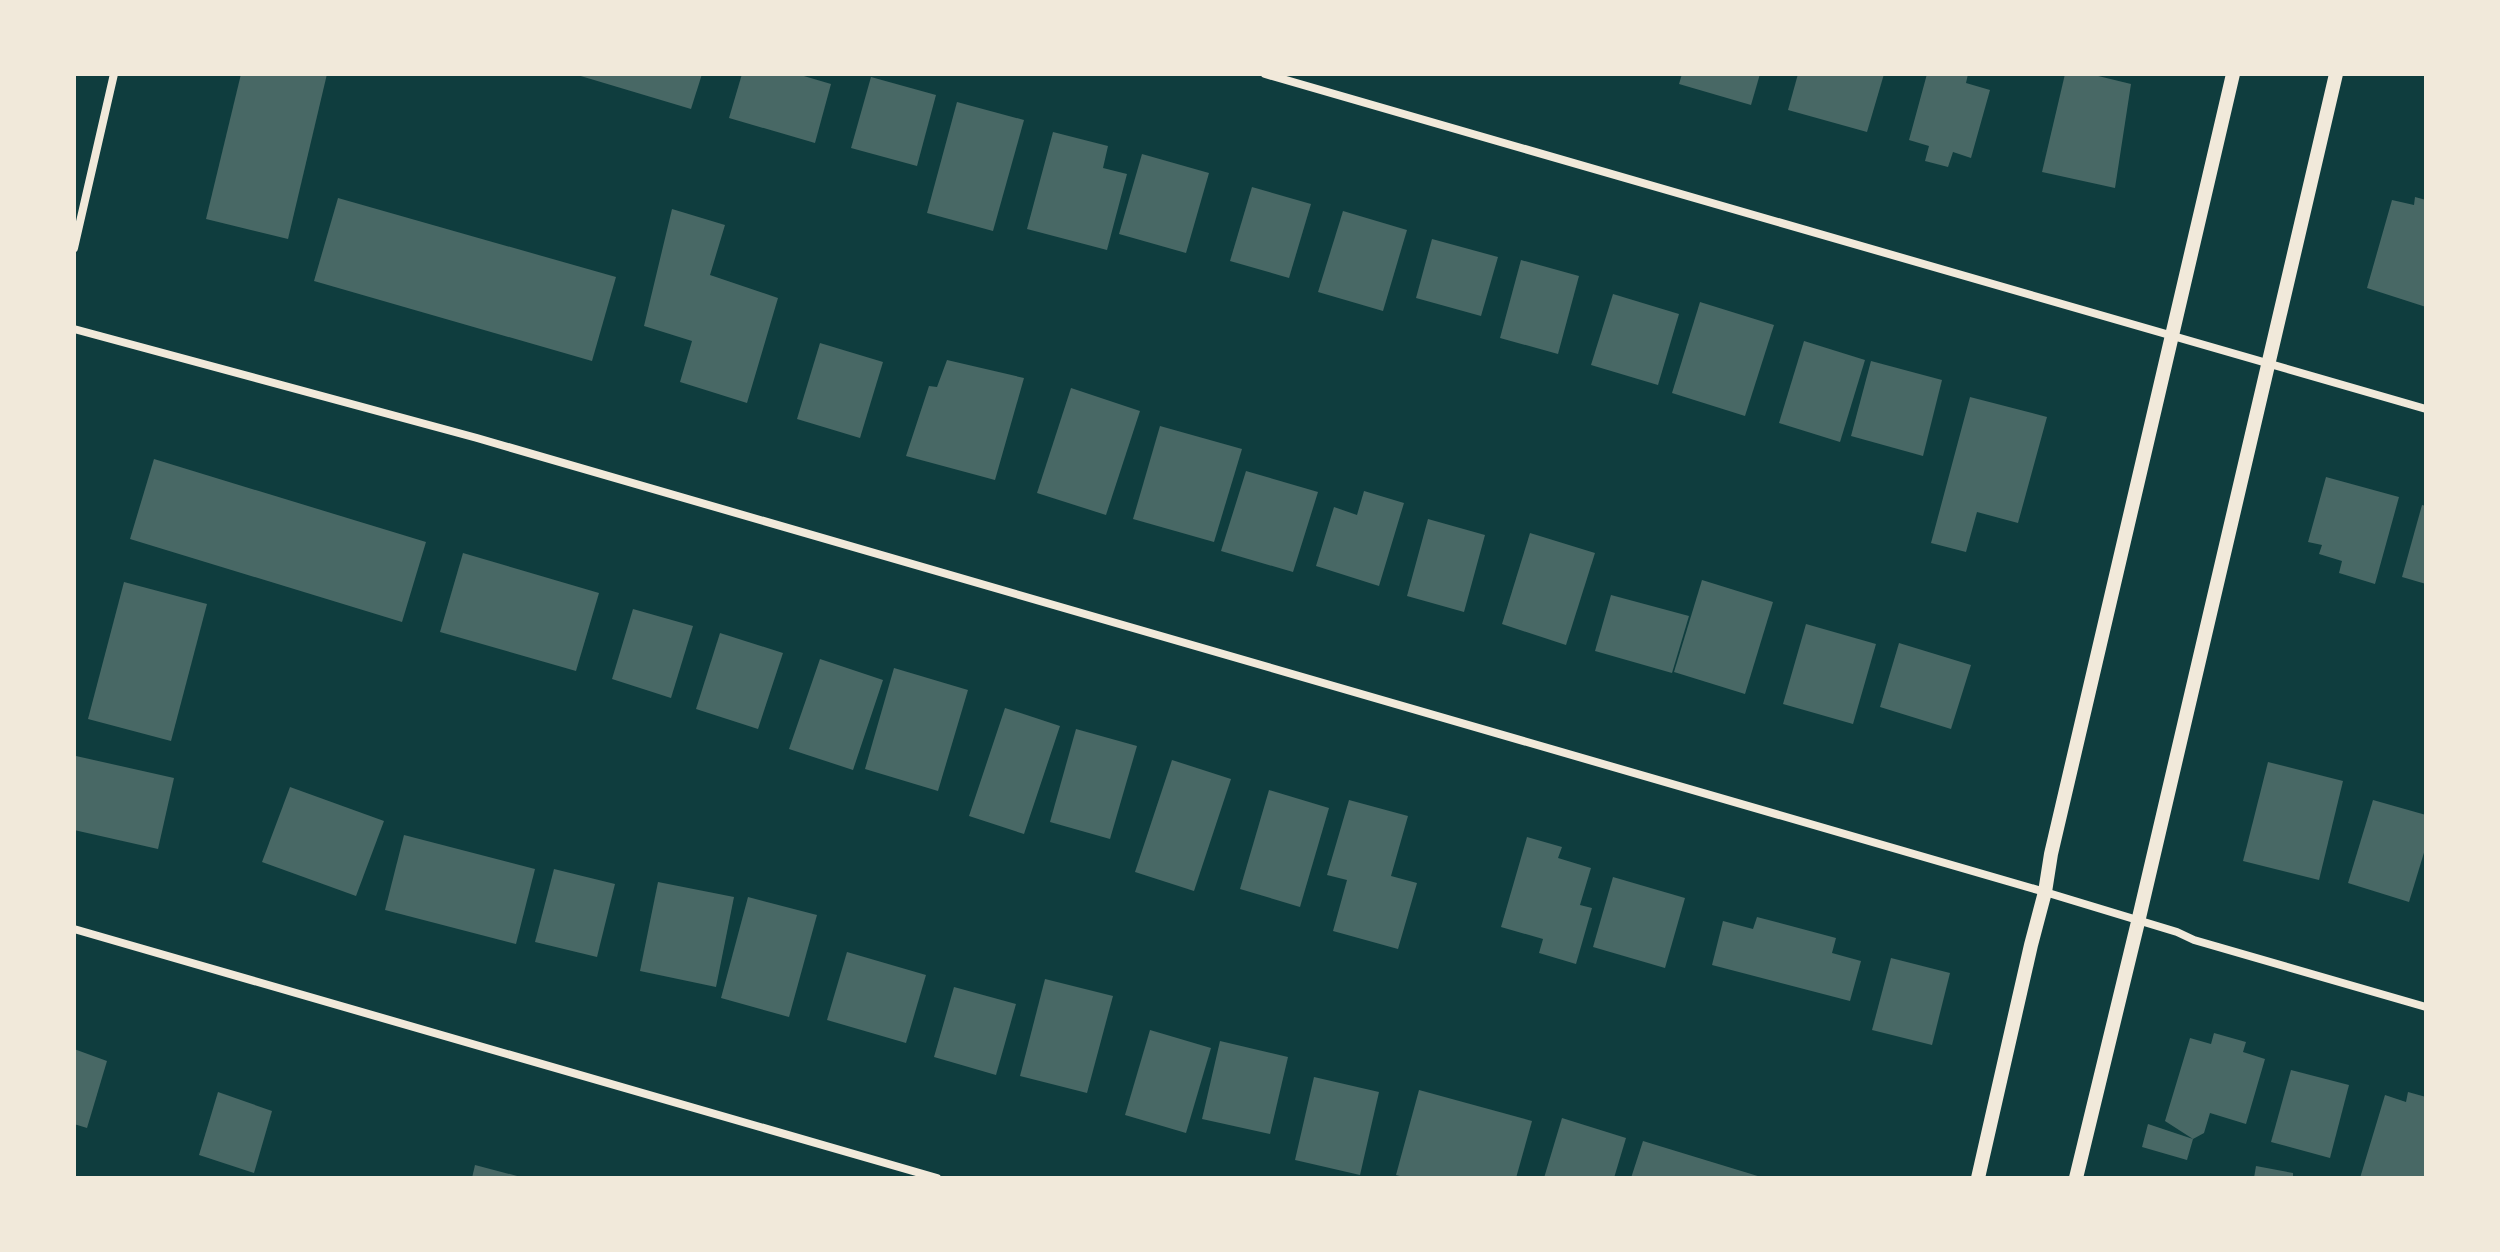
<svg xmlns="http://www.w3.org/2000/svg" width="2500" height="1252" viewBox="0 0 2500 1252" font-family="'Libre Baskerville',serif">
<rect width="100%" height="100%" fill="#0f3d3e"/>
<!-- building -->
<g fill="#486865">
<path d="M241 74H327L288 239 206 219Z"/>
<path d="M574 74H702L691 109Z"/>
<path d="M742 74H797L831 84 815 143 729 118Z"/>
<path d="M1682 74H1760L1751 105 1679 84Z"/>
<path d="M1798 74H1884L1867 132 1788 110Z"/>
<path d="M1927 74H1968L1966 83 1990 90 1971 158 1953 152 1948 167 1925 161 1929 146 1909 140Z"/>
<path d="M2065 74H2090L2131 84 2115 188 2042 172Z"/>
<path d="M871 77 936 95 917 166 851 148Z"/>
<path d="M957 102 1024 120 993 231 927 213Z"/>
<path d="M1053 132 1108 146 1103 168 1127 174 1107 250 1027 229Z"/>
<path d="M1142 154 1209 173 1186 253 1119 234Z"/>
<path d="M1252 187 1311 204 1289 278 1230 261Z"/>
<path d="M2415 197 2426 200V307L2367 288 2392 200 2414 205Z"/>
<path d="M338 198 616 277 592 361 314 281Z"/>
<path d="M672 209 725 225 710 275 778 298 747 403 680 382 692 341 644 326Z"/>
<path d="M1343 211 1407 230 1383 311 1318 292Z"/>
<path d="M1432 239 1498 257 1481 316 1416 298Z"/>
<path d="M1521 260 1579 276 1558 354 1500 338Z"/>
<path d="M1613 294 1679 314 1658 385 1591 365Z"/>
<path d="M1700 302 1774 325 1745 416 1672 393Z"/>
<path d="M1804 341 1865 360 1840 442 1779 423Z"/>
<path d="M820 343 883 362 860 438 797 419Z"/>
<path d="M947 360 1024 378 995 480 906 456 929 386 937 387Z"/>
<path d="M1871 361 1942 380 1923 456 1851 436Z"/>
<path d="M1071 388 1140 411 1106 515 1037 493Z"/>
<path d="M1970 397 2047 417 2018 523 1977 512 1966 552 1931 543Z"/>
<path d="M1160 426 1242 449 1214 542 1133 519Z"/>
<path d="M154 459 426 542 402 622 130 539Z"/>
<path d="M1246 471 1318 492 1293 572 1221 551Z"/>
<path d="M2326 477 2399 497 2375 584 2339 573 2342 561 2319 554 2322 545 2308 542Z"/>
<path d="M1364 491 1404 503 1379 586 1316 566 1334 507 1357 515Z"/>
<path d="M2422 505 2426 506V584L2402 577Z"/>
<path d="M1428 519 1485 535 1464 612 1407 596Z"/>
<path d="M1530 533 1595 553 1566 645 1502 624Z"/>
<path d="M463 553 599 593 576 671 440 632Z"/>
<path d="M1702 580 1773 602 1745 694 1674 672Z"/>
<path d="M124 582 207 604 171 741 88 719Z"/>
<path d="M1611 595 1689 616 1672 673 1595 651Z"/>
<path d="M633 609 693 626 671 698 612 679Z"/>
<path d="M1806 624 1876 644 1853 724 1783 704Z"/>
<path d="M720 633 783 653 758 729 696 709Z"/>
<path d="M1899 643 1971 665 1951 729 1880 707Z"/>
<path d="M820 659 883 680 853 770 789 749Z"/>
<path d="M894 668 968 690 938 791 865 769Z"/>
<path d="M1005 708 1060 726 1024 834 969 816Z"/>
<path d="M1076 729 1137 746 1110 839 1050 822Z"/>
<path d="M76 756 174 778 158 849 74 830V766Z"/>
<path d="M1172 760 1231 779 1194 891 1135 872Z"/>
<path d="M2268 762 2343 781 2319 880 2243 861Z"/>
<path d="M290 787 384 821 356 896 262 862Z"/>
<path d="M1269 790 1329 808 1300 907 1240 889Z"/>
<path d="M1349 800 1408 816 1391 876 1417 883 1398 949 1333 931 1347 880 1327 875Z"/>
<path d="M2373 800 2426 815V846L2409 902 2348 883Z"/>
<path d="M404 835 535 869 516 944 385 910Z"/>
<path d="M1527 837 1562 847 1558 858 1591 868 1580 905 1592 908 1576 964 1539 953 1543 939 1501 927Z"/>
<path d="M554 869 615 884 597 957 535 942Z"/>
<path d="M1613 877 1685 898 1665 968 1593 947Z"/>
<path d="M658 882 734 897 716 987 640 971Z"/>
<path d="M748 897 817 915 789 1017 721 998Z"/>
<path d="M1757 917 1836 938 1832 953 1861 961 1850 1001 1712 965 1723 921 1753 929Z"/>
<path d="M847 952 926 975 906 1043 827 1020Z"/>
<path d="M1891 958 1950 973 1932 1045 1872 1030Z"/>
<path d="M1045 979 1113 996 1087 1093 1020 1076Z"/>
<path d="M954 987 1016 1004 996 1075 934 1057Z"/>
<path d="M1150 1030 1211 1048 1186 1133 1125 1115Z"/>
<path d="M2214 1033 2246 1042 2243 1052 2265 1059 2246 1124 2210 1113 2204 1133 2193 1139 2187 1160 2142 1147 2148 1124 2193 1139 2165 1121 2190 1038 2211 1044Z"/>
<path d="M1220 1041 1288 1057 1270 1134 1202 1119Z"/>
<path d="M74 1049 107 1061 87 1128 74 1124Z"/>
<path d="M2291 1070 2349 1085 2330 1158 2271 1142Z"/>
<path d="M1314 1077 1379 1092 1360 1175 1295 1160Z"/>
<path d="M1419 1090 1532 1121 1516 1178H1408L1396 1175Z"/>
<path d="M218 1092 272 1111 254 1173 199 1155Z"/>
<path d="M2408 1092 2426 1097V1178H2360L2385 1095 2406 1102Z"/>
<path d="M1562 1118 1626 1138 1614 1178H1544Z"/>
<path d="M1643 1141 1761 1177V1178H1631Z"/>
<path d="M475 1165 521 1177 520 1178H472Z"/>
<path d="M2256 1166 2293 1173V1178H2254Z"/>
</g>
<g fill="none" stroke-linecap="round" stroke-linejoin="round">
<!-- minor -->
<g stroke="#f1e9da" stroke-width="8">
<path d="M1265 74 2426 409"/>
<path d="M74 248 114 74"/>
<path d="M74 329 477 438 2045 892 2177 932 2194 940 2426 1007"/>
<path d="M74 929 937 1178"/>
</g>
<!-- tertiary -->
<g stroke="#f1e9da" stroke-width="14">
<path d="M1978 1178 2031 945 2045 892 2051 854 2233 74"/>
<path d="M2076 1178 2138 922 2336 74"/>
</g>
</g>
<!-- border -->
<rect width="2500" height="1252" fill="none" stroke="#f1e9da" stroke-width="152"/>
</svg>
